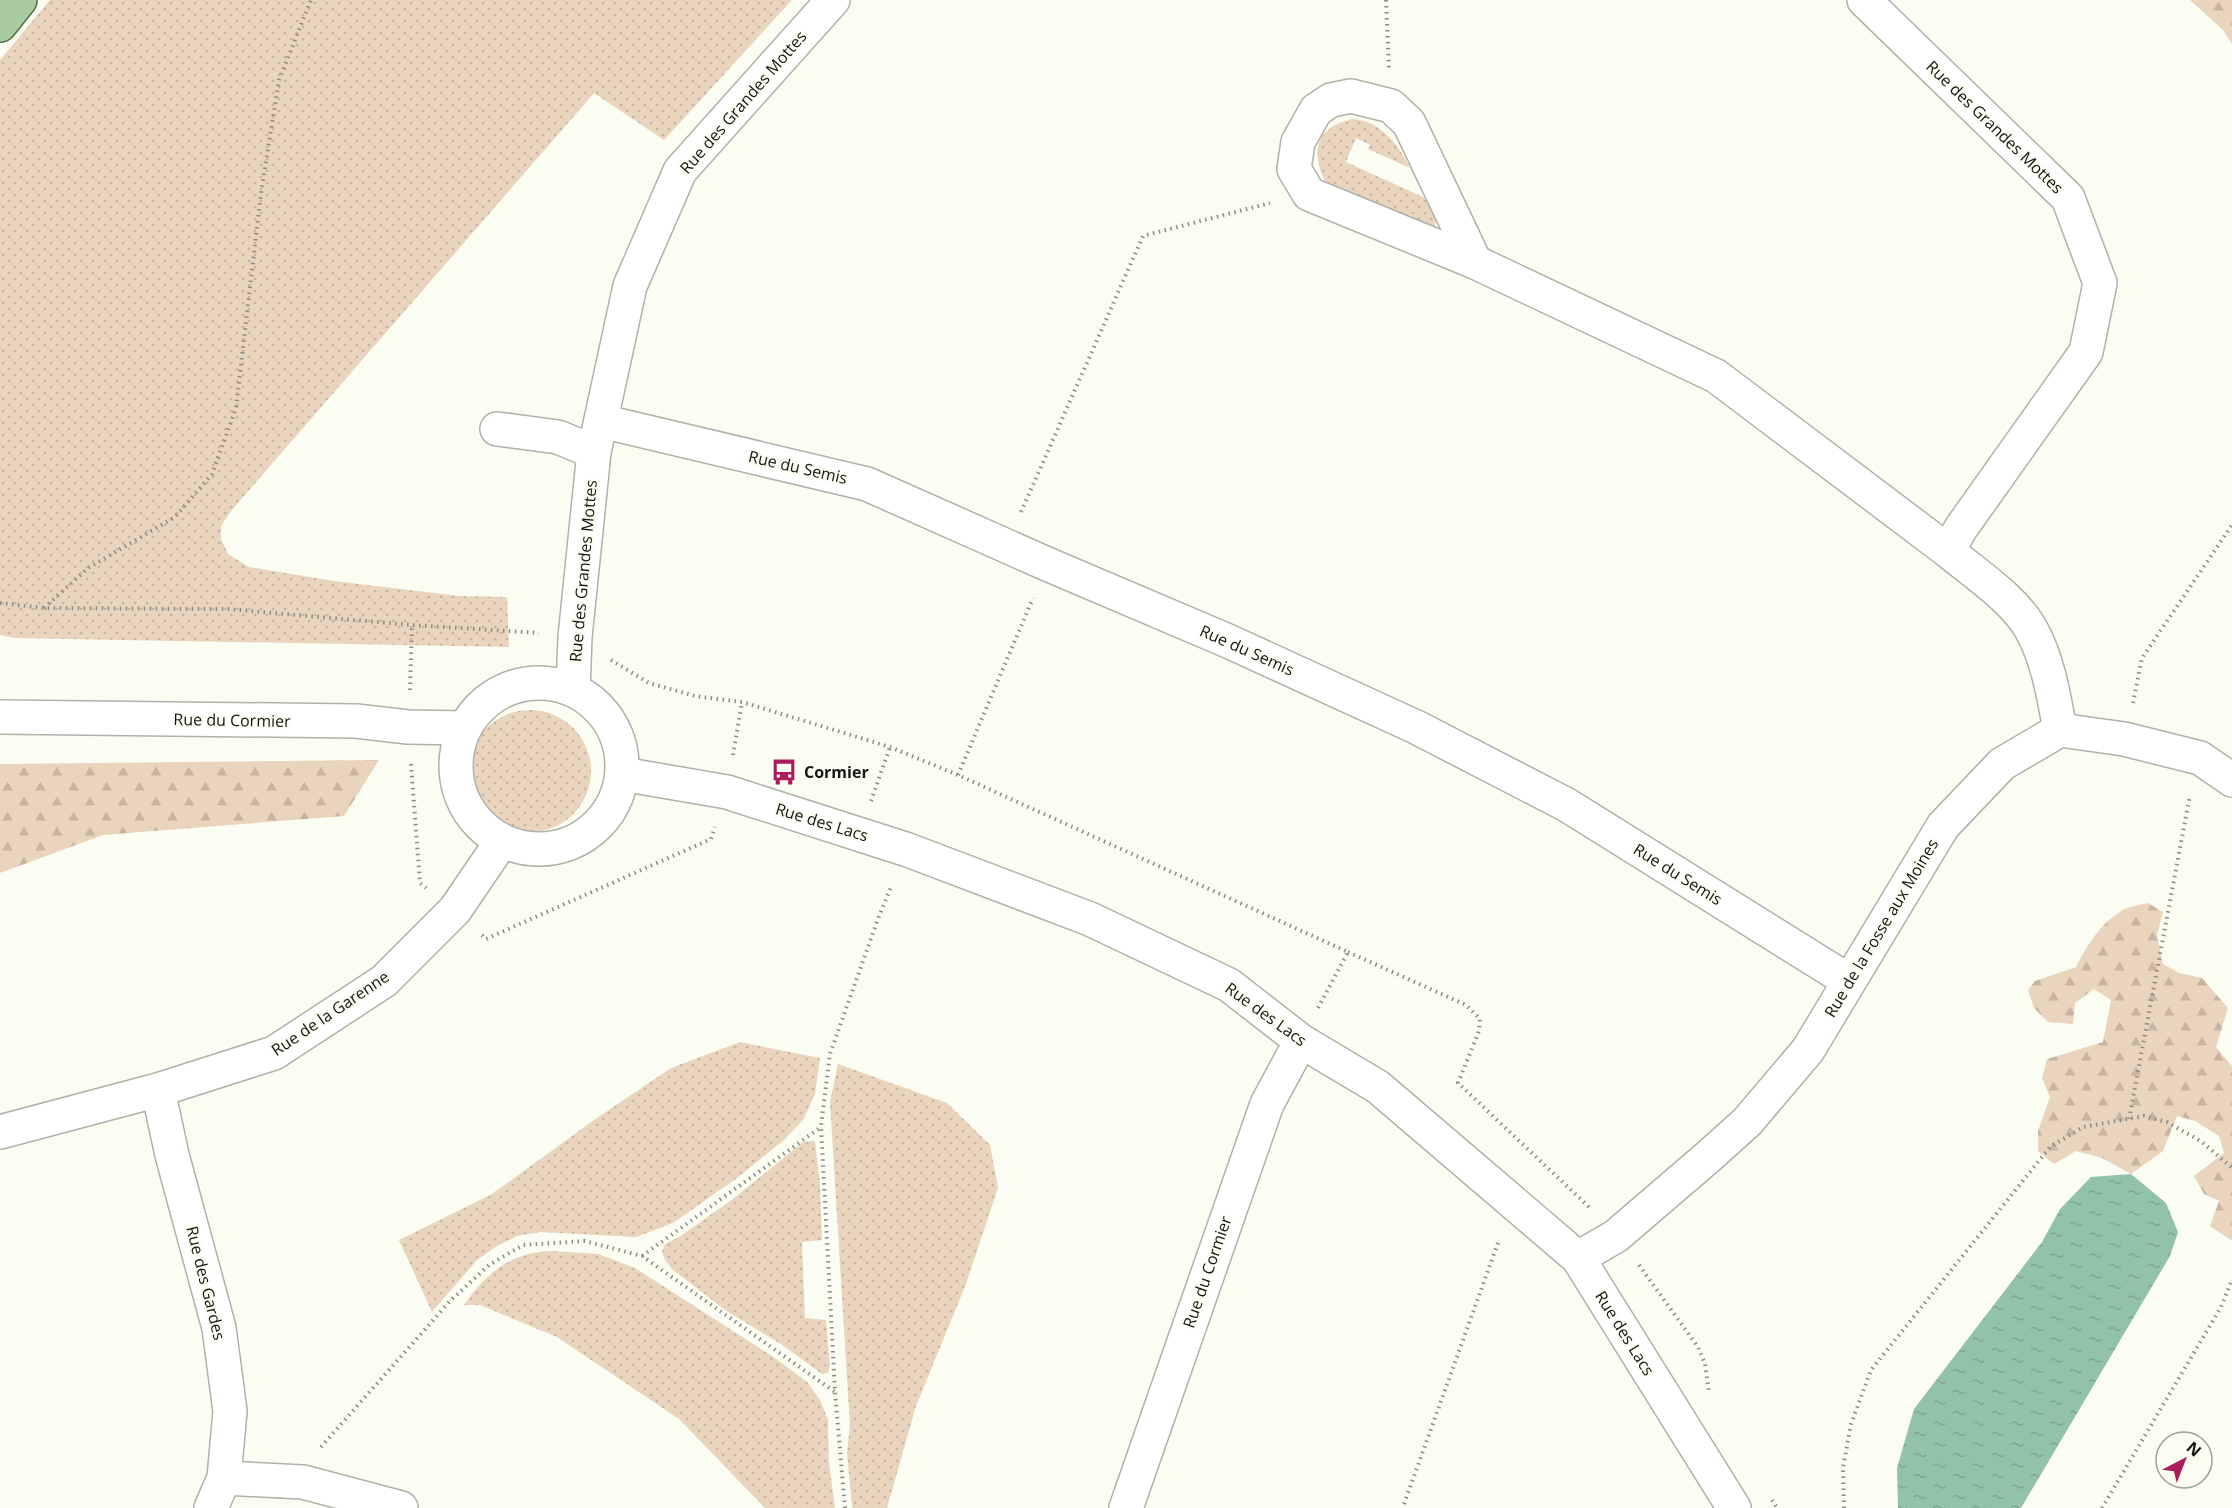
<svg xmlns="http://www.w3.org/2000/svg" width="2232" height="1508" viewBox="0 0 2232 1508" font-family="'Open Sans',sans-serif">
<defs>
<pattern id="grass-dots" width="8" height="8" patternUnits="userSpaceOnUse" patternTransform="scale(1.5)"><rect width="8" height="8" fill="#e9d4bd"/><path d="M2 2h.1M6 6h.1" fill="none" stroke="#c7b5a1" stroke-width="1.8" stroke-linecap="round"/></pattern>
<pattern id="forest-firs" width="22" height="20" patternUnits="userSpaceOnUse" patternTransform="scale(1.5)"><rect width="22" height="20" fill="#e9d4bd"/><path d="M5 1l3.5 6h-7zM16 11l3.5 6h-7z" fill="#c7b5a1"/></pattern>
<pattern id="water-ripples" width="26" height="14" patternUnits="userSpaceOnUse" patternTransform="scale(1.5)"><rect width="26" height="14" fill="#93c2aa"/><path d="M2 4q2-2 4 0t4 0M15 11q2-2 4 0t4 0" fill="none" stroke="#7ea691"/></pattern>
</defs>
<rect width="100%" height="100%" fill="#fbfdf3"/>
<!-- grass -->
<g fill="url(#grass-dots)">
<path d="M50 0H792L664 140 594 93 231 511 221 526V539L228 554 249 567 334 581 459 596 507 597 509 647 14 638 0 635V60Z"/>
<path d="M1353 119C1381 121 1398 144 1410 168L1368 149 1370 145 1356 138 1346 162 1423 197C1431 206 1441 218 1433 229L1327 185C1310 153 1314 127 1353 119Z"/>
<circle cx="530" cy="771" r="61"/>
<path d="M740 1042 820 1058 815 1094 803 1120 784 1140 737 1178 673 1223 636 1237 540 1232 517 1236 497 1246 477 1260 432 1312 399 1240 492 1194 594 1120 671 1068Z"/>
<path d="M838 1064 947 1103 990 1145 998 1188 966 1284 916 1406 887 1508H853L852 1506 847 1453 850 1425 847 1378 830 1102Z"/>
<path d="M815 1141 820 1185 822 1240 802 1242 805 1318 826 1320 830 1365 828 1373 822 1374 781 1344 725 1310 672 1269 665 1260 662 1252 665 1244 679 1237 733 1199 803 1142Z"/>
<path d="M552 1251 598 1254 635 1268 775 1358 807 1382 820 1400 828 1420 829 1463 835 1508H765L679 1419 557 1337 480 1305H464C487 1272 511 1252 552 1251Z"/>
</g>
<!-- forest -->
<g fill="url(#forest-firs)">
<path d="M2190 0H2232V44L2223 30Z"/>
<path d="M379 760 344 816 103 835 0 873V764Z"/>
<path d="M2148 903 2163 912 2157 935 2163 964 2179 973 2202 978 2228 1008 2216 1047 2232 1066V1241L2210 1226 2219 1201 2204 1194 2194 1176 2224 1153 2219 1136 2195 1121 2177 1116 2163 1151 2131 1174 2102 1158 2076 1151 2054 1164 2038 1151V1131L2050 1097 2042 1078 2047 1059 2103 1042 2111 1000 2094 989 2075 1003 2073 1024 2048 1022 2034 1008 2028 990 2035 981 2076 967C2087 945 2102 921 2125 909 2131 906 2140 905 2148 903Z"/>
</g>
<!-- water -->
<path fill="url(#water-ripples)" d="M2131 1174 2166 1203 2178 1232 2170 1256 2021 1508H1898L1897 1468 1914 1409 2042 1242 2060 1209 2091 1177Z"/>
<g fill="none" stroke-linecap="round" stroke-linejoin="round">
<!-- minor casing -->
<g stroke="#b0b2a9" stroke-width="36">
<g id="minor">
<path d="M1351 96 1391 106 1409 123 1475 262 1309 194 1294 169 1298 142 1316 110 1331 100Z"/>
<path d="M1475 262 1716 376 1948 551 1961 528 2086 352 2100 283 2068 198 1864 0"/>
<path d="M601 421 867 484 1047 564 1228 641 1416 727 1567 805 1849 981"/>
<path d="M497 429 558 437 594 452"/>
<path d="M1948 551C1974 573 2016 600 2032 631 2048 660 2054 697 2060 730"/>
<path d="M573 690 575 637 594 452 630 286 680 171 833 0"/>
<path d="M158 1090 172 1155 219 1328 230 1411 224 1478 211 1508"/>
<path d="M0 1132 158 1090 274 1053 384 981 455 910 502 841"/>
<path d="M1578 1258 1616 1236 1708 1157 1747 1122 1808 1050 1943 826 2002 764 2060 730 2124 739 2200 758 2232 780"/>
<path d="M224 1478 303 1482 401 1508"/>
</g>
</g>
<!-- tertiary casing -->
<g stroke="#b0b2a9" stroke-width="36">
<g id="tertiary">
<circle cx="539" cy="766" r="83"/>
<path d="M0 717 356 721 408 727 464 728"/>
<path d="M622 774 727 792 908 850 1090 919 1229 985 1301 1041 1378 1087 1578 1258 1734 1508"/>
<path d="M1126 1508 1267 1104 1301 1041"/>
</g>
</g>
<!-- primary casing -->
<g stroke="#517347" stroke-width="36">
<path id="primary" d="M0 25 20 0"/>
</g>
<!-- path -->
<g stroke="#8b8c85" stroke-width="4" stroke-dasharray="1.5 4.5" stroke-linecap="butt">
<path d="M1386 0 1389 68"/>
<path d="M1021 512 1143 236 1270 203"/>
<path d="M0 603 44 608 227 609 412 625 539 633"/>
<path d="M44 608 88 568 175 517 212 474 236 408 261 193 279 80 311 0"/>
<path d="M611 660 649 683 695 696 742 702 890 747 958 775 1348 952 1318 1008"/>
<path d="M410 690 412 625"/>
<path d="M2133 703 2142 658 2232 525"/>
<path d="M733 755 742 702"/>
<path d="M411 764 420 883 426 888"/>
<path d="M958 775 1033 598"/>
<path d="M871 801 890 747"/>
<path d="M482 935 486 939 711 839 715 827"/>
<path d="M1348 952 1466 1005 1480 1019 1479 1031 1458 1083 1589 1207"/>
<path d="M2129 1119 2190 795"/>
<path d="M642 1256 821 1127"/>
<path d="M1639 1265 1698 1347 1705 1364 1709 1393"/>
<path d="M321 1447 450 1301 489 1265 523 1245 585 1241 642 1256 835 1392"/>
<path d="M1772 1500 1777 1508"/>
<path d="M1404 1504 1499 1240"/>
<path d="M845 1508 835 1392 821 1126 830 1054 879 916 892 885"/>
<path d="M1844 1508 1843 1468 1851 1424 1871 1370 2050 1147 2083 1127 2144 1116 2167 1122 2202 1142 2232 1168"/>
<path d="M2102 1508 2221 1307 2232 1280"/>
</g>
<!-- minor -->
<use href="#minor" stroke="#fff" stroke-width="33"/>
<!-- tertiary -->
<use href="#tertiary" stroke="#fff" stroke-width="33"/>
<!-- primary -->
<use href="#primary" stroke="#aacaa1" stroke-width="33"/>
</g>
<!-- icons -->
<defs>
<g id="bus-bare" transform="scale(2.07)"><path d="M-5-6H5V4H4V6H2V4H-2V6H-4V4H-5ZM-3.5-4V0h7V-4ZM-3.5 1.2v1.5H-2V1.2ZM2 1.2v1.5H3.5V1.2Z" fill="#aa1c5a" stroke="#fbfdf3" stroke-width="2.5" paint-order="stroke"/></g>
</defs>
<g fill-rule="evenodd">
<use href="#bus-bare" x="784" y="772"/>
</g>
<g text-anchor="middle" dominant-baseline="central" stroke-width="5" stroke-linejoin="round" paint-order="stroke">
<!-- street labels -->
<g font-size="16" fill="#151512" stroke="#fbfdf3">
<text transform="translate(743 102) rotate(-49)">Rue des Grandes Mottes</text>
<text transform="translate(1995 127) rotate(44)">Rue des Grandes Mottes</text>
<text transform="translate(798 467) rotate(13)">Rue du Semis</text>
<text transform="translate(583 571) rotate(-85)">Rue des Grandes Mottes</text>
<text transform="translate(1247 650) rotate(24)">Rue du Semis</text>
<text transform="translate(232 720) rotate(1)">Rue du Cormier</text>
<text transform="translate(822 822) rotate(17)">Rue des Lacs</text>
<text transform="translate(1678 874) rotate(32)">Rue du Semis</text>
<text transform="translate(1881 928) rotate(-59)">Rue de la Fosse aux Moines</text>
<text transform="translate(330 1013) rotate(-34)">Rue de la Garenne</text>
<text transform="translate(1266 1014) rotate(36)">Rue des Lacs</text>
<text transform="translate(1207 1272) rotate(-71)">Rue du Cormier</text>
<text transform="translate(206 1283) rotate(76)">Rue des Gardes</text>
<text transform="translate(1625 1333) rotate(58)">Rue des Lacs</text>
</g>
<!-- poi labels -->
<g font-size="16" font-weight="bold" fill="#151512" stroke="#fbfdf3" text-anchor="start">
<text x="804" y="772">Cormier</text>
</g>
</g>
<!-- north arrow -->
<g transform="translate(2184 1460) rotate(42)"><circle r="28" fill="#fbfdf3" stroke="#9fa099" stroke-width="1.5"/>
<path d="M0-4.5L10 22L0 15L-10 22Z" fill="#aa1c5a"/>
<text y="-9" font-size="16" font-weight="bold" text-anchor="middle" fill="#151512">N</text>
</g>
</svg>
